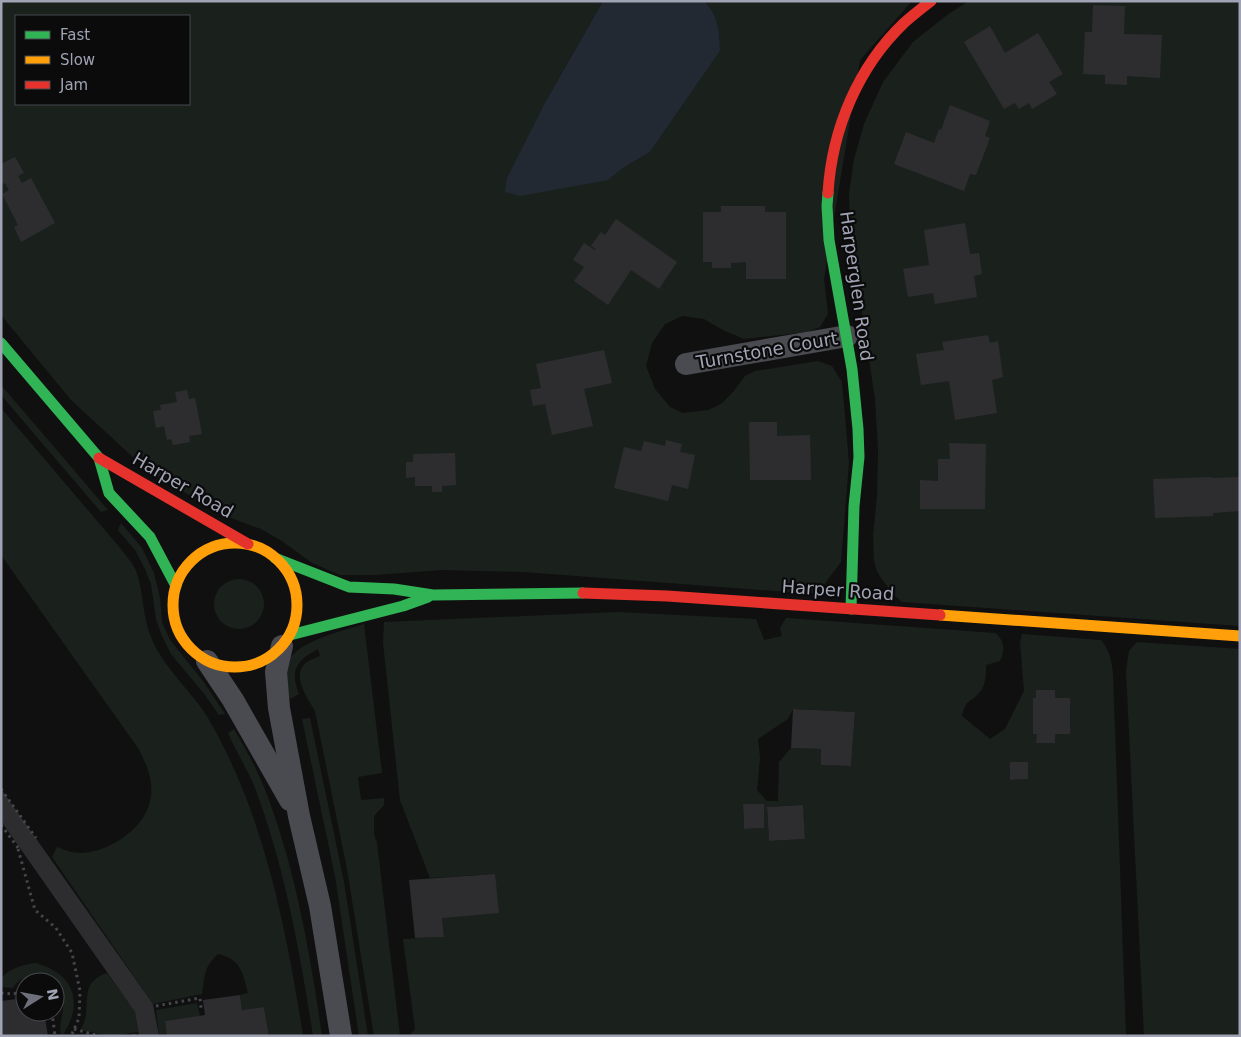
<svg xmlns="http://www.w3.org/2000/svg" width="1241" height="1037" viewBox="0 0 1241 1037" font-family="'DejaVu Sans',sans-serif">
<rect width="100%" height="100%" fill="#101011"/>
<!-- green -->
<g fill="#1a211c" fill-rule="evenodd">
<path d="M1 1H603L547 99 608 180 623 168 650 152 720 51C720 33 718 14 704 1H912L860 60 824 279 828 314 820 327 808 332 744 339 723 330 704 319 682 316 665 324 652 343 646 366 655 389 670 407 683 413 708 410 721 404 733 392 745 376 755 371 818 361 832 366 842 382 849 463 841 562 818 593H802L524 572 442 570 374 575H340L312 563 282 541 261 529 223 515 148 471 71 400 1 315ZM16 16H189V104H16Z"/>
<path d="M969 1H1240V626L902 602 892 593 877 572 874 561 873 536 877 495 878 450 875 399 850 233 849 194 854 159 864 124 883 82 913 42 947 15Z"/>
<path d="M1 385 108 510 101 512 1 395Z"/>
<path d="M1 408 121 549C126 556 133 563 136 571 144 592 142 616 151 637 163 668 191 690 208 718 264 814 286 927 303 1036H269L264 1007 242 1010 240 995 248 993C243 973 241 959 218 954 203 968 205 976 202 994L153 1004 52 857 57 847C65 850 72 853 80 853 109 853 148 827 151 796 153 778 146 763 138 748L1 555Z"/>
<path d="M121 523 142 548 154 573 160 598 162 622 170 640 203 681 225 714 219 715 205 695 171 654 162 636 156 619 151 584 145 569 135 550 118 530Z"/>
<circle cx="239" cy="604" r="25"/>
<path d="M618 612 756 619 764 640 782 636 780 628 786 618 996 633C1005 643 1005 649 1000 661L986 665C986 675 986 686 979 693 968 705 967 697 962 716L990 739 1005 729 1024 691 1020 642 1022 634 1101 640C1110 651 1112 661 1113 675L1126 1036H409L415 1029 403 939 444 937 442 918 495 874 430 878 400 800 383 643 384 622ZM1033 698H1069L1070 734H1055L1037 743V734H1033ZM793 709 855 712 851 766 821 765V749L791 748 779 762 778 801H767L757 790 760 758 758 739 788 719ZM1027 762 1028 779 1011 780 1010 763ZM743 804H764V828L744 829ZM803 805 805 839 769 841 767 807Z"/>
<path d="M364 624 382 773 358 777 361 800 384 798V805L374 816V834L377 843 400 1036H374L347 869 315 711C309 700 293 679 303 666 306 661 315 658 320 656L318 649C297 660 289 670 299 694L290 699C287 691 287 684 287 676 287 671 286 665 288 661 300 640 343 631 364 624Z"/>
<path d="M1137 642 1240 649V1036H1144L1126 671 1129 651Z"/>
<path d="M310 718 344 882 368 1036H359L335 876 302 719Z"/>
<path d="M234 729C245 748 256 767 264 787 295 866 310 952 322 1036H313C300 952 285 868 255 788 248 770 236 752 228 733Z"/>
<path d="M35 963C74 973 85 1003 62 1036 57 1024 64 1017 63 1005 62 996 55 989 55 982 49 982 48 979 43 978 31 973 19 978 13 988L1 987V978C11 968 22 965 35 963Z"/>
<path d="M107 973 135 1012 138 1032 110 1036 81 1030C83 1025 85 1020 86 1015 88 994 84 981 107 973Z"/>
<path d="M197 1003 200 1016 165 1021 167 1036H159L156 1010Z"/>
</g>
<!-- water -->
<path fill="#232933" d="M603 1H704C718 14 720 33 720 51L650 152 623 168 608 180 520 196 505 192 507 178 547 99Z"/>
<!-- building -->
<g fill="#2d2d30">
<path d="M1093 5 1125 6 1124 34 1162 35 1160 78 1127 76V85L1105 84V75L1083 74 1085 32H1092Z"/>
<path d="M990 26 1005 53 1038 33 1063 74 1049 82 1057 94 1032 109 1029 103 1019 109 1015 103 1004 109 964 42Z"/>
<path d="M950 105 990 121 985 136 990 138 976 175 970 174 964 191 894 164 906 132 934 143 939 129 941 130Z"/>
<path d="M15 157 24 173 18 176 22 183 31 178 55 223 21 242 14 227 18 225 2 194 9 190 5 183 1 185V164Z"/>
<path d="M721 206H765V212H786V279H746V262L731 263V268H712V262H703V212H721Z"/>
<path d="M616 219 677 262 659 289 631 270 608 305 574 281 584 267 573 260 584 243 595 250 596 249 591 246 601 232 605 235Z"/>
<path d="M965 223 970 254 979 253 982 274 974 276 977 297 935 304 933 293 908 297 903 269 929 265 924 230Z"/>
<path d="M988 335 990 343 998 341 1003 377 992 380 997 413 955 420 949 381 921 385 916 354 944 350 942 342Z"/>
<path d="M604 350 612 383 584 389 593 426 552 435 545 404 533 406 530 390 541 388 536 364Z"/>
<path d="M187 390 189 399 195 398 202 434 189 436 190 442 173 445 171 439 167 440 164 426 156 428 153 411 161 410 160 405 177 402 175 392Z"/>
<path d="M749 422H777V436L810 435 811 480H750Z"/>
<path d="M666 440 682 444 680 452 695 455 688 489 672 485 668 501 614 488 624 447 641 451 644 441 665 446Z"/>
<path d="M949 443 986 444 985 509H920V480L938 481V459H950Z"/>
<path d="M455 453 456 485 442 486V492H432V486H415V477L406 478V462H413V454Z"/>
<path d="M1212 477V478L1240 477V511L1213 513V516L1155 518 1153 479Z"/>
<path d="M1036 690H1055V698H1070V734H1055V743H1036L1037 734H1033V698H1036Z"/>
<path d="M793 709 855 712 851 766 821 765V749L791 748Z"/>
<path d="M1010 762H1028V779L1010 780Z"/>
<path d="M1 789 153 1004 159 1036H139L135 1012 1 821Z"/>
<path d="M743 804H764V828L744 829Z"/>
<path d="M803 805 805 839 769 841 767 807Z"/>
<path d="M495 874 499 913 442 918 444 937 415 938 409 880Z"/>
<path d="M240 995 242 1010 264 1007 269 1036H167L165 1021 205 1015 203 1000Z"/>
<path d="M25 998V1012H44L48 1036H1V1001Z"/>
</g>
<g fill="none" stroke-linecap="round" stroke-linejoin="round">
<!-- path -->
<g stroke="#45464b" stroke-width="3" stroke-dasharray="2.5 4" stroke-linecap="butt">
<path d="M1 789 36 838"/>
<path d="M1 825 19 849"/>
<path d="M18 849 35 910 56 928 72 953 80 991 79 1018 71 1036"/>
<path d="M1 993 14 994 25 989"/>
<path d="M156 1006 200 998 201 1008 204 1007"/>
<path d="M52 1012 55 1036"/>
<path d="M74 1029 99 1036"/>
<path d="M133 1036 138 1035"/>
</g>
<!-- street -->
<g stroke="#4a4a51" stroke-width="22">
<path d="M686 364 847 336"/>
<path d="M282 646 276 672 279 708 299 816 320 906 341 1036"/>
<path d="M207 661 233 700 290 800"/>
</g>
<!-- fast -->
<g stroke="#30b455" stroke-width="11">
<path d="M828 193 827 206 829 240 852 369 858 429 859 457 854 506 851 609"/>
<path d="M1 343 99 458 109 493 150 537 176 586"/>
<path d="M275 558 349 587 394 589 433 595 583 593"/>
<path d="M290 635 403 606 428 597"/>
</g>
<!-- slow -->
<g stroke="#ff9f0a" stroke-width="11">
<circle cx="235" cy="605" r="62"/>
<path d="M940 615 1240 636"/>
</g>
<!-- jam -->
<g stroke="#e5322d" stroke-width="11">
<path d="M828 193C832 129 858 67 904 23 913 15 922 8 931 1"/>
<path d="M99 458 248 544"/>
<path d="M583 593 667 596 940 615"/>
</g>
</g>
<g text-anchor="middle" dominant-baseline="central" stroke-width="4.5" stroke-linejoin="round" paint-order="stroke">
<!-- street labels -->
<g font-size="18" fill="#9fa3b3" stroke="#0b0b0c">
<text transform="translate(857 286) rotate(82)">Harperglen Road</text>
<text transform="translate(767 350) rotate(-10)">Turnstone Court</text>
<text transform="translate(183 485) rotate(30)">Harper Road</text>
<text transform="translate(838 590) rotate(4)">Harper Road</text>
</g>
</g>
<!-- border -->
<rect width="1241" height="1037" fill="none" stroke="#9fa3b3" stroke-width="5"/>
<!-- legend -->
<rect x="15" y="15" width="175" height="90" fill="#0b0b0c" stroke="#46484f"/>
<rect x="25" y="31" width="25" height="8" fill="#30b455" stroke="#46484f"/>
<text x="60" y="40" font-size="15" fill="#9fa3b3">Fast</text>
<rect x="25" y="56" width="25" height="8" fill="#ff9f0a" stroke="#46484f"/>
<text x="60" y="65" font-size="15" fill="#9fa3b3">Slow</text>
<rect x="25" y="81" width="25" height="8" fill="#e5322d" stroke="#46484f"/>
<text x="60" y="90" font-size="15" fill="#9fa3b3">Jam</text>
<!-- north arrow -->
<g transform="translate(40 997) rotate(79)"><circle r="24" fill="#0b0b0c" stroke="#46484f"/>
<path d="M0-4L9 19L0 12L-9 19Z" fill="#6d707a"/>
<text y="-8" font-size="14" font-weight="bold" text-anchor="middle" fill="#9fa3b3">N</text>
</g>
</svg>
